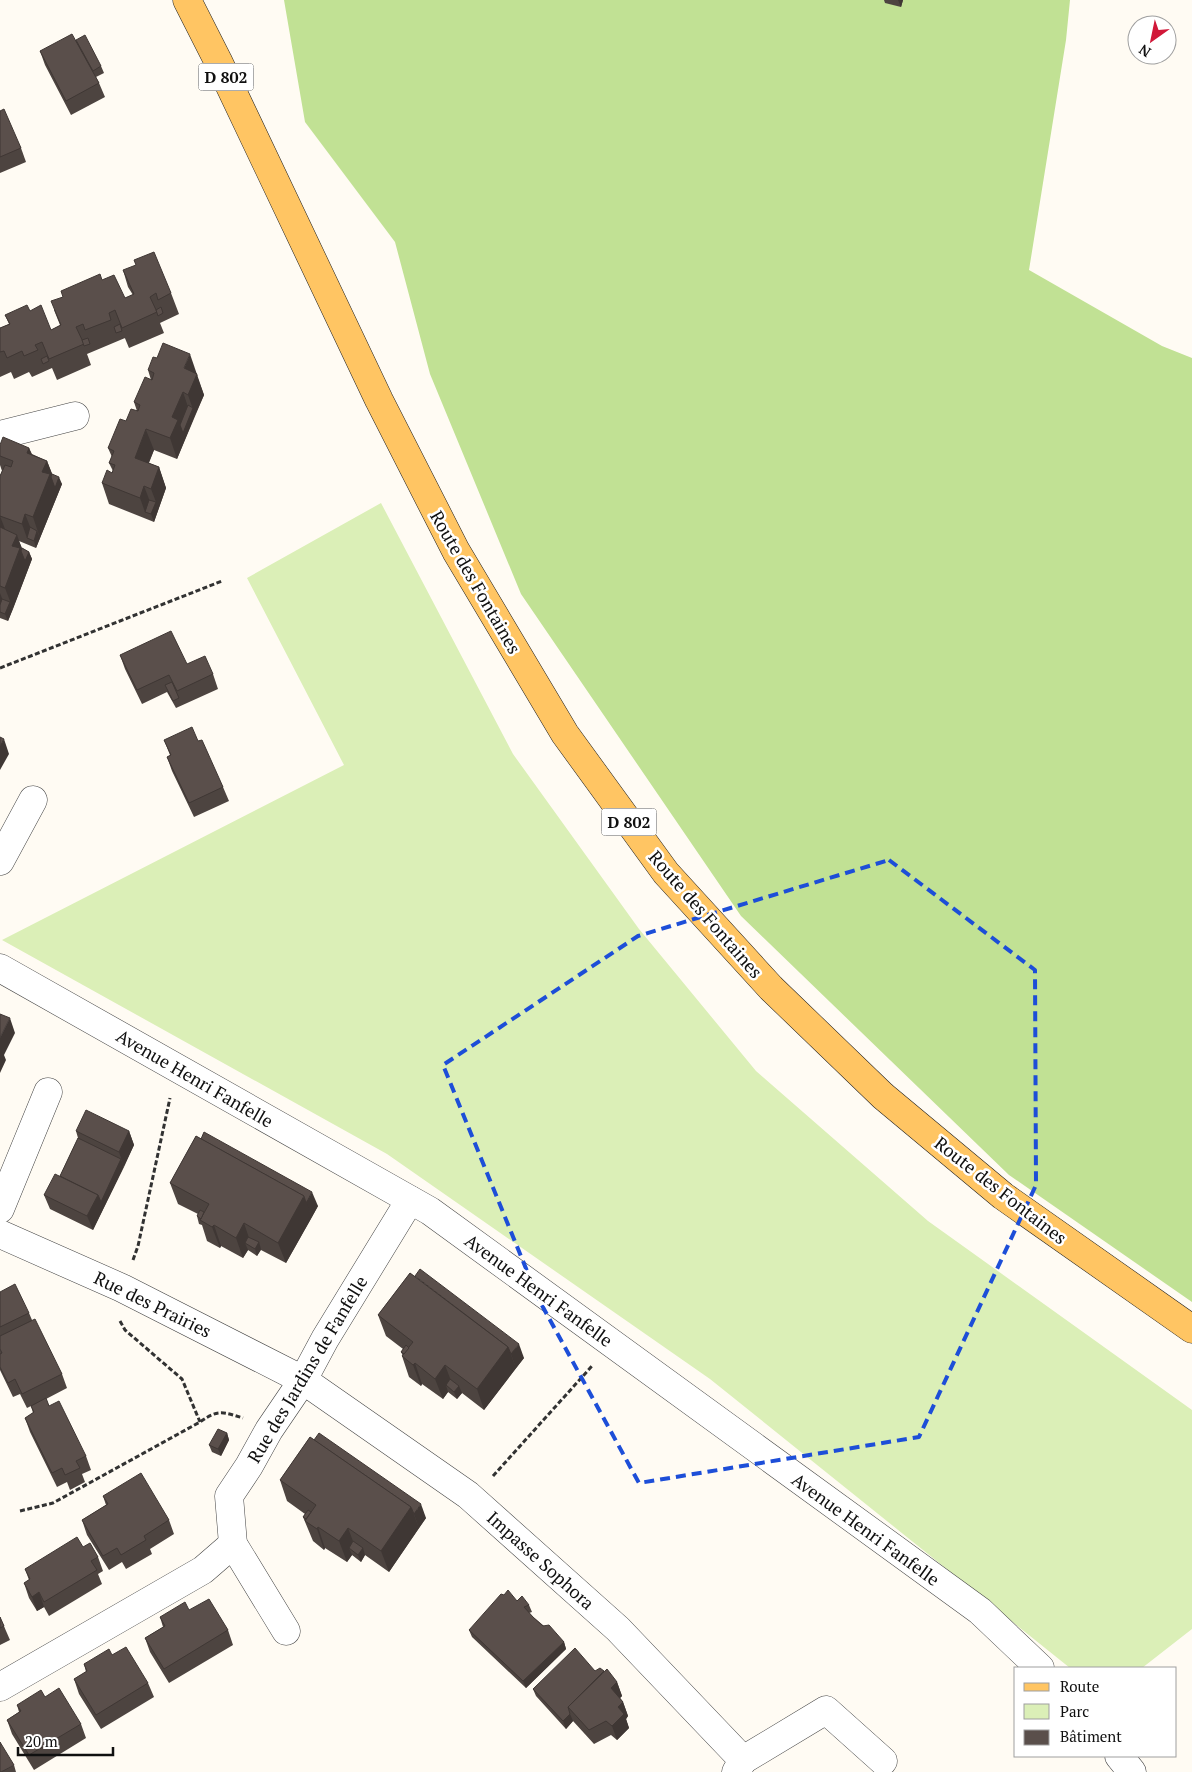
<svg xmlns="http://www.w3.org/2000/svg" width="1192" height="1772" viewBox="0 0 1192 1772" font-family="'PT Serif',serif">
<rect width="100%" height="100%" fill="#fffbf3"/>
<!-- green -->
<path fill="#dbefb7" d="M381 503 513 754 639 929 756 1071 928 1221 1192 1410V1629L1142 1668H1070L710 1379 387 1154 2 940 344 765 247 578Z"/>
<!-- forest -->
<path fill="#c1e194" d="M284 0H1070L1066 40 1029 270 1162 346 1192 358V1302L1009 1175 741 916 521 594 430 374 395 242 305 122Z"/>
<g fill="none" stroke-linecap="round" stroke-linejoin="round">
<!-- minor casing -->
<g stroke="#434343" stroke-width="29">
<g id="minor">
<path d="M0 435 75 416"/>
<path d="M0 861 33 800"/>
<path d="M0 1209 48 1092"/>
<path d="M0 1234 122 1288 303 1380 468 1495 618 1629 743 1760 736 1772"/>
<path d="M286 1631 233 1544 229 1496 249 1466 269 1430 303 1380 325 1339 410 1200"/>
<path d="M0 1687 203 1570 233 1544"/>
<path d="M743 1760 826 1710 883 1761"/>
</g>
</g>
<!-- tertiary casing -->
<g stroke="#434343" stroke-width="29">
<g id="tertiary">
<path d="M0 968 430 1211 980 1611 1040 1668"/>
<path d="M1119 1756 1132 1772"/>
</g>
</g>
<!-- primary casing -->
<g stroke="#212121" stroke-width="29">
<path id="primary" d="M187 0 218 61 379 400 456 551 565 734 666 873 771 988 883 1096 1003 1196 1192 1329"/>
</g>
<!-- path -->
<g stroke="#323232" stroke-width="3" stroke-dasharray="5 2.5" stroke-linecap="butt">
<path d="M0 668 222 581"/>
<path d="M133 1260 138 1246 170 1098"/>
<path d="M120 1321 125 1330 182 1379 200 1422"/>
<path d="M493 1476 592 1366"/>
<path d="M20 1511 53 1503 200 1422C218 1409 223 1412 243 1418"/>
</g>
<!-- minor -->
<use href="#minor" stroke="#fff" stroke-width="28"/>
<!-- tertiary -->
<use href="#tertiary" stroke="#fff" stroke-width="28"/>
<!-- primary -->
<use href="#primary" stroke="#ffc563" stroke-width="28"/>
</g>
<!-- wall -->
<g fill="#4d4440">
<path d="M884 0H903L901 7 885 3Z"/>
<path d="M76 40 101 66 104 73 96 77 99 83 105 97 71 115 45 65 40 51Z"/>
<path d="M0 111 21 148 26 162 0 173Z"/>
<path d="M123 270 171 293 179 314 160 323 164 333 129 348 122 331 125 338 87 354 91 365 57 380 52 368 32 377 29 372 14 379 11 372 0 377V328L9 324 5 315 30 311 51 330 60 325 54 310 102 280 125 298 133 295 128 287Z"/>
<path d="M148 370 198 375 197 376 204 395 177 459 154 450 149 463 159 467 166 488 154 522 109 504 102 483 113 471 109 463 112 457 108 448 126 421 137 411 134 402 151 380Z"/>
<path d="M0 445 29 448 32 454 47 461 52 474 62 484 36 548 19 541 22 548 29 552 32 559 8 621 0 618V476L2 471 0 465Z"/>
<path d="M120 655 187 664 213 674 218 689 176 708 167 692 142 704 125 669Z"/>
<path d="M164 740 198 741 223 787 229 801 194 817 172 771 167 757 170 755Z"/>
<path d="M76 1131H129L134 1145 93 1230 50 1209 44 1195 60 1176 78 1138Z"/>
<path d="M196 1136 318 1206 286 1263 261 1250 257 1256 248 1250 243 1258 221 1246 220 1248 207 1241 202 1225 199 1224 197 1216 198 1214 178 1204 170 1183Z"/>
<path d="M410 1273 524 1358 484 1410 462 1393 457 1399 448 1392 443 1399 422 1384 421 1386 409 1377 402 1356H403L401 1352 403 1349 386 1336 378 1315Z"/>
<path d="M0 1292 29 1313 32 1320 62 1374 67 1388 46 1399 49 1406 86 1456 91 1470 82 1474 85 1482 70 1490 67 1482 57 1487 30 1432 25 1418 33 1413 31 1406 27 1408 20 1394 13 1397 0 1370Z"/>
<path d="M227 1433 229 1440 221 1456 212 1452 209 1445Z"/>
<path d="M310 1437 426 1518 389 1572 365 1555 361 1562 352 1555 347 1562 325 1548 324 1550 313 1541 303 1517 305 1514 287 1501 280 1480Z"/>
<path d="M103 1496 169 1520 174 1534 150 1549 152 1554 126 1569 122 1562 109 1570 87 1535 82 1520 106 1505Z"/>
<path d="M83 1547 98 1557 103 1571 98 1574 102 1584 49 1616 44 1607 37 1611 29 1598 24 1583 29 1580 25 1569Z"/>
<path d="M517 1601 529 1605 532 1612 529 1613 533 1617 564 1642 566 1649 526 1688 472 1637 469 1630Z"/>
<path d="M189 1610 228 1630 233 1645 169 1683 150 1652 145 1638 163 1627 160 1617Z"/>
<path d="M0 1617 10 1640 0 1645Z"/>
<path d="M112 1655 148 1683 154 1697 101 1729 79 1694 74 1679 86 1672 84 1664Z"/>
<path d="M595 1671 617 1682 622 1696 620 1698 623 1702 628 1716 626 1719 629 1728 617 1740 611 1735 594 1744 573 1721 566 1729 536 1696 533 1689Z"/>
<path d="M45 1697 81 1724 86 1738 34 1770 12 1734 7 1720 19 1712 17 1705Z"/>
<path d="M14 1765 16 1772H0Z"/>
</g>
<!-- shaded-wall -->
<g fill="#3f3734">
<path d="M898 0H903L901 7Z"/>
<path d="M190 354 204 395 195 415 188 395 184 368Z"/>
<path d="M183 392 190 413 193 408 195 415 177 459 170 438 172 417Z"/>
<path d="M146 430 154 450 142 478 135 458Z"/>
<path d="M29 448 37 468 27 453Z"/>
<path d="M47 461 55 481 59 477 62 484 40 538 33 517 42 472Z"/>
<path d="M159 467 166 488 154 522 151 514 156 502 151 489Z"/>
<path d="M144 486 152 507 145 512 140 498Z"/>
<path d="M25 514 33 534 27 538 22 524Z"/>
<path d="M0 516 8 537 0 535Z"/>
<path d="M37 531 40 538 36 548 34 541Z"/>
<path d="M17 535 24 555 29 552 32 559 13 609 5 588 12 546Z"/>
<path d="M0 593 5 606 0 612Z"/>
<path d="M10 602 13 609 8 621 5 614Z"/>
<path d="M4 739 9 754 0 770V746Z"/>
<path d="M10 1018 15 1033 4 1055 6 1060 0 1073V1038Z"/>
<path d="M129 1131 134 1145 124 1167 119 1152Z"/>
<path d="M121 1159 124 1167 93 1230 87 1216 98 1195Z"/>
<path d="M312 1192 318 1206 312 1217 306 1203Z"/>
<path d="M304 1196 312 1217 286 1263 278 1243Z"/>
<path d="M244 1223 251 1244 245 1243 248 1250 243 1258 236 1238Z"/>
<path d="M214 1225 221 1246 220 1248 212 1227Z"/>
<path d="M259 1242 261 1249 257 1256 255 1249Z"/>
<path d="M519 1344 524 1358 516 1368 511 1354Z"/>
<path d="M508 1347 516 1368 484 1410 477 1389Z"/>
<path d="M415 1363 422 1384 421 1386 413 1365Z"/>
<path d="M445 1365 453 1386 446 1385 448 1392 443 1399 435 1379Z"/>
<path d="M459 1386 462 1393 457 1399 454 1392Z"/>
<path d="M227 1433 229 1440 221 1456 218 1449Z"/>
<path d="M421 1504 426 1518 419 1528 414 1514Z"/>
<path d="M411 1507 419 1528 389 1572 381 1551Z"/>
<path d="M318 1527 325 1548 324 1550 317 1529Z"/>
<path d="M348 1528 356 1549 349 1548 352 1555 347 1562 339 1541Z"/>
<path d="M363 1548 365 1555 361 1562 358 1555Z"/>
<path d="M39 1592 44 1607 37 1611 32 1597Z"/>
<path d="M564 1642 566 1649 526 1688 523 1681Z"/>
<path d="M617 1682 622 1696 616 1702 611 1688Z"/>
<path d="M623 1702 628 1716 626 1719 629 1728 617 1740 612 1726 618 1707Z"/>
<path d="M570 1714 573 1721 566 1729 563 1721Z"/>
</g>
<!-- building -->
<g fill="#5a4f4b" stroke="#3f3734">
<path d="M72 34 99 83 66 101 40 51Z"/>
<path d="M85 35 101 66 93 71 76 40Z"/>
<path d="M4 109 21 148 0 157V111Z"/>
<path d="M154 252 171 293 158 300 156 293 150 297 157 312 122 328 115 310 109 313 111 320 85 330 83 324 76 327 84 344 49 359 42 342 35 345 38 350 24 356 22 351 7 358 4 351 0 352V328L10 324 5 315 27 305 30 311 41 305 51 330 61 325 51 301 63 297 61 291 100 274 102 280 114 275 125 298 134 294 123 270 136 265 134 260Z"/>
<path d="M161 307 163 313 158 316 156 310Z"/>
<path d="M120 324 122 331 116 333 114 327Z"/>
<path d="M88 338 90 344 84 346 82 340Z"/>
<path d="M163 343 190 354 184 368 197 374 188 395 183 392 172 417 178 420 170 438 146 429 135 458 159 467 151 489 144 486 140 498 102 483 107 470 112 473 115 465 109 463 114 451 108 448 120 419 126 421 131 409 138 411 140 405 134 402 145 377 152 380 154 373 148 370 153 357 157 358Z"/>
<path d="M47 356 49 361 43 364 41 359Z"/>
<path d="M188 405 193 408 183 433 180 425Z"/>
<path d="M3 437 29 448 27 453 47 461 42 472 50 474 33 517 25 514 22 524 0 516V517V476L5 465 11 467 13 461 0 456V445Z"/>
<path d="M52 474 59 477 55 488 51 477Z"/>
<path d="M149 500 156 502 151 514 145 512Z"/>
<path d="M0 527 17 535 12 546 20 548 5 588 0 586Z"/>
<path d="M30 527 37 531 34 541 27 538Z"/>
<path d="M22 548 29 552 25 561 21 551Z"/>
<path d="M2 599 10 602 5 614 0 612V605Z"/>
<path d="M171 631 187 664 205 656 213 674 177 691 169 675 137 690 120 655Z"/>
<path d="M172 682 179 698 173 701 165 685Z"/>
<path d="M192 727 198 741 202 740 223 787 189 803 167 757 171 755 164 740Z"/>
<path d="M0 737 4 739 0 746Z"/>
<path d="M0 1014 10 1018 0 1038Z"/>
<path d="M86 1110 129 1131 119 1152 76 1131Z"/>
<path d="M204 1132 312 1192 306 1203 304 1196 201 1139Z"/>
<path d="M196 1136 304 1196 278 1243 244 1223 236 1238 214 1225 212 1227 200 1220 209 1204 170 1183Z"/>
<path d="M78 1138 121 1159 101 1202 98 1195 60 1176Z"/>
<path d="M55 1174 98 1195 87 1216 44 1195Z"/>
<path d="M200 1210 204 1212 201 1219 197 1216Z"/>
<path d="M248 1237 259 1242 255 1249 245 1243Z"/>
<path d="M420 1269 519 1344 511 1354 508 1347 415 1276Z"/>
<path d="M410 1273 508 1347 477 1389 445 1365 435 1379 415 1363 413 1365 402 1356 413 1342 378 1315Z"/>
<path d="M15 1284 29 1313 0 1327V1292Z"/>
<path d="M35 1319 62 1374 22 1394 15 1379 8 1383 0 1367V1354L2 1353 0 1349V1336Z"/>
<path d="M406 1345 409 1348 404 1354 401 1352Z"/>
<path d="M450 1379 459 1386 454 1392 446 1385Z"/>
<path d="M46 1398 49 1406 59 1401 86 1456 76 1461 80 1468 65 1475 62 1468 52 1473 25 1418 34 1412 31 1406Z"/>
<path d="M218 1429 227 1433 218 1449 209 1445Z"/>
<path d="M319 1433 421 1504 414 1514 411 1507 314 1440Z"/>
<path d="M310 1437 411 1507 381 1551 348 1528 339 1541 318 1527 317 1529 305 1521 316 1505 280 1480Z"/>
<path d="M141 1473 169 1520 144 1536 146 1540 121 1555 117 1548 103 1556 82 1520 108 1504 103 1496Z"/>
<path d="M308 1510 311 1512 306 1519 303 1517Z"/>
<path d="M77 1537 83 1547 90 1543 98 1557 91 1561 97 1570 44 1602 39 1592 32 1597 24 1583 30 1579 25 1569Z"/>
<path d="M353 1541 363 1548 358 1555 349 1548Z"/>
<path d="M508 1590 517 1601 522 1596 529 1605 524 1607 533 1617 543 1626 549 1625 564 1642 523 1681 469 1630 501 1594 504 1595Z"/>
<path d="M209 1599 228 1630 164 1669 145 1638 165 1626 160 1617 185 1602 189 1610Z"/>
<path d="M0 1617 4 1626 0 1628Z"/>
<path d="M126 1647 148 1683 96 1715 74 1679 87 1671 84 1664 109 1649 112 1655Z"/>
<path d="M575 1648 595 1671 600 1668 604 1671 568 1707 570 1714 563 1721 533 1689Z"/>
<path d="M607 1669 617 1682 611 1688 623 1702 618 1707 624 1714 612 1726 606 1721 589 1730 568 1707Z"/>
<path d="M59 1688 81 1724 29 1755 7 1720 21 1711 17 1705 41 1690 45 1697Z"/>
<path d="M0 1742 14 1765 1 1772H0Z"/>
</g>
<!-- marked area -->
<path fill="none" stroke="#1d4ed8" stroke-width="4" stroke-dasharray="10 6" stroke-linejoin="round" d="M889 860 1035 970 1036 1185 919 1437 639 1483 538 1298 443 1065 638 936Z"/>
<g text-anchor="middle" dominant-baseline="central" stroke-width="5" stroke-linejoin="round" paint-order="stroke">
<!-- shield labels -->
<g fill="#fff" stroke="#585858" stroke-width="1">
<rect x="198.5" y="63.5" width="55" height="27" rx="4"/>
<rect x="601.5" y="808.5" width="55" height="27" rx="4"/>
</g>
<g font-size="16" font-weight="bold" fill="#101010">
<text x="226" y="77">D 802</text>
<text x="629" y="822">D 802</text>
</g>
<!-- street labels -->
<g font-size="18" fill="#101010" stroke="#fff">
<text transform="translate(476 582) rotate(60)">Route des Fontaines</text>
<text transform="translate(706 914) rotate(49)">Route des Fontaines</text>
<text transform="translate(195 1078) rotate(30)">Avenue Henri Fanfelle</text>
<text transform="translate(1001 1190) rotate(38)">Route des Fontaines</text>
<text transform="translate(539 1290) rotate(36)">Avenue Henri Fanfelle</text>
<text transform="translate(153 1304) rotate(26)">Rue des Prairies</text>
<text transform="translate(307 1369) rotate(-59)">Rue des Jardins de Fanfelle</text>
<text transform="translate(866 1529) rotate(36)">Avenue Henri Fanfelle</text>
<text transform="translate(541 1560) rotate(42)">Impasse Sophora</text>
</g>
</g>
<!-- legend -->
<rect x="1014" y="1667" width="162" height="90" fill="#ffffff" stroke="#9f9f9f"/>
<rect x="1024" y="1683" width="25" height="8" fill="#ffc563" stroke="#9f9f9f"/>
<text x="1060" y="1692" font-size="15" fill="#101010">Route</text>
<rect x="1024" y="1704" width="25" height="15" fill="#dbefb7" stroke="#9f9f9f"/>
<text x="1060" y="1717" font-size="15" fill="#101010">Parc</text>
<rect x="1024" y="1730" width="25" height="15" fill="#5a4f4b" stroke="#9f9f9f"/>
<text x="1060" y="1742" font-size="15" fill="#101010">Bâtiment</text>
<!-- north arrow -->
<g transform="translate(1152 40) rotate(213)"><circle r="24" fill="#ffffff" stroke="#9f9f9f"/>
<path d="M0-4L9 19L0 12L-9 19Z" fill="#d11738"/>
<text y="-8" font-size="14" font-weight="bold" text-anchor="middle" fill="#101010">N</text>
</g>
<!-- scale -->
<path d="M18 1747v8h95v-8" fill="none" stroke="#101010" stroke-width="2.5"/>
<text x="25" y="1747" font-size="15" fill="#101010" stroke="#ffffff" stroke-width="4" paint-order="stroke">20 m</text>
</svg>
